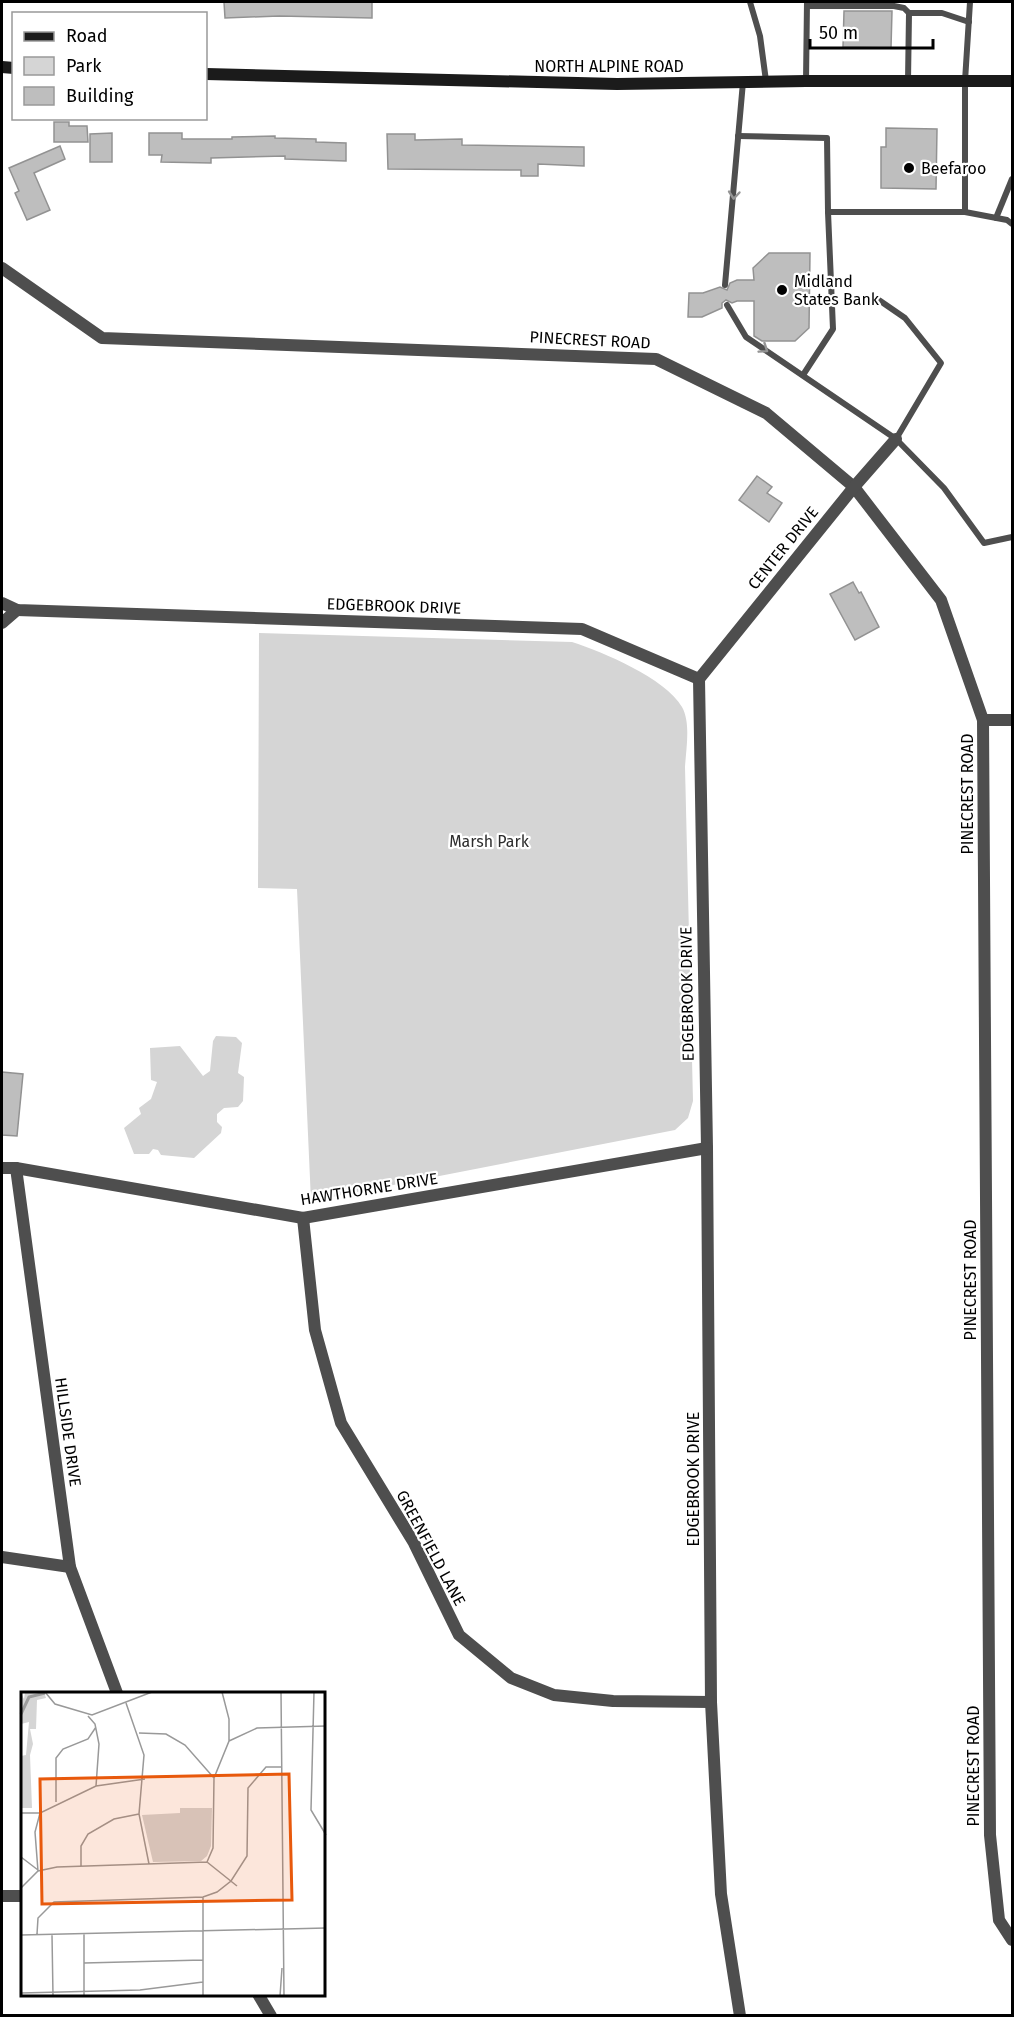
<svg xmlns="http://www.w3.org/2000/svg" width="1014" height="2017" viewBox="0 0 1014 2017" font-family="'Fira Sans',sans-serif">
<rect width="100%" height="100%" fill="#fff"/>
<!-- green -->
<g fill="#d5d5d5">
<path d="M259 633 572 642C603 652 665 678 682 707 691 723 686 749 685 767L693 1101 688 1118 675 1130 311 1201 297 889 258 888Z"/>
<path d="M216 1036 236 1037 242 1043 238 1073 244 1077 243 1101 238 1107 224 1108 217 1114V1122L222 1127 221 1133 194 1158 161 1155 158 1150 153 1149 149 1154H134L124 1128 141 1114 139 1108 151 1099 157 1082 151 1080 150 1048 180 1046 203 1076 210 1071 213 1041Z"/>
</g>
<!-- building -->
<g fill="#bebebe" stroke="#929292" stroke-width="1.5">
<path d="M224 2H372V18L279 16 225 18Z"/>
<path d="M844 11H892L891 48 843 47Z"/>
<path d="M54 122H69V126H87L88 142H54Z"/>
<path d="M886 128 937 129 936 189 881 188V147H886Z"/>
<path d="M112 133V162H90V134Z"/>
<path d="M149 133H182V139H232V137L275 136V138L316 139V142L346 143V161L285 159V156L211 158V163L161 162 162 155H149Z"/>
<path d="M387 134H415V140L462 139V145L584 147V166L538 164V176H521V170L388 169Z"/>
<path d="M60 146 65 159 34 173 50 210 27 220 15 193 19 191 9 168Z"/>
<path d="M769 253H810L809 328 795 341H762L754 336V301H737L732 303 726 300 722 303V308L702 317H688L689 293H703L720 287 727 290 730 283 737 280H754L753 268Z"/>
<path d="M757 476 772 487 767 493 782 503 769 522 739 500Z"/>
<path d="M853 582 859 593 861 592 879 627 855 640 830 594Z"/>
<path d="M2 1072 23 1074 17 1136 2 1135Z"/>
</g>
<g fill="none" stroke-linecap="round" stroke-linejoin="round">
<!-- lane -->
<g stroke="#4e4e4e" stroke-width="6">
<path d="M750 2 760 36 766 81"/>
<path d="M970 2 965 81V212L1007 220 1012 224"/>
<path d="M807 6H894L904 8 909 13"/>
<path d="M806 81 807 2"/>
<path d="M908 81 909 13H942L969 22"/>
<path d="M738 136 827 138 828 212H965"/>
<path d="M996 218 1012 179"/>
<path d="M725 285 743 82"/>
<path d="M873 296 905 318 941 363 896 439"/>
<path d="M727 305 746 337 896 439 944 488 984 543 1012 537"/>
<path d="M803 375 833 329 828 212"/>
</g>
<!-- street -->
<g stroke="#4e4e4e" stroke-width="12">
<path d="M2 268 102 338 656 359 766 413 854 487 941 600 983 720 990 1835 999 1920 1012 1940"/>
<path d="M2 603 17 610 582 629 699 679"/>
<path d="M2 623 17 610"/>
<path d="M699 679 707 1148 711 1702 721 1894 740 2016"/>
<path d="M699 679 854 487 896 439"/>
<path d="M983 720H1012"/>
<path d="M2 1168H16L303 1218 707 1148"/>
<path d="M16 1168 70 1567 117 1693"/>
<path d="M303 1218 315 1330 341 1423 414 1543 459 1635 511 1678 554 1695 613 1701 711 1702"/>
<path d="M2 1557 70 1567"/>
<path d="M2 1896H22"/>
<path d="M258 1994 271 2016"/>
</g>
<!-- secondary -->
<g stroke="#1b1b1b" stroke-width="12">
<path d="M2 67 14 68"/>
<path d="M206 74 617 84 806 81H1012"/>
</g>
</g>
<!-- one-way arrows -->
<defs><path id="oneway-chevron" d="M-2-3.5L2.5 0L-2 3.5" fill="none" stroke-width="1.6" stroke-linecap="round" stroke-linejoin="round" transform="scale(1.5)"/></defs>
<g stroke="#959595">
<use href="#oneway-chevron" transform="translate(734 195) rotate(95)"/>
<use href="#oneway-chevron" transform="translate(764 349) rotate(34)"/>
</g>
<!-- markers -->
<g fill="#000" stroke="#fff" stroke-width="2">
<circle cx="909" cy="168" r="6"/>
<circle cx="782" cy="290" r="6"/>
</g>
<g text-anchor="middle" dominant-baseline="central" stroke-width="4.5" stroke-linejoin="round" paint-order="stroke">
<!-- street labels -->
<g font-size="16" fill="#000" stroke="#fff">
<text x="609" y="66">NORTH ALPINE ROAD</text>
<text transform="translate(590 340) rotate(3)">PINECREST ROAD</text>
<text transform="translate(783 548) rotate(-51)">CENTER DRIVE</text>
<text transform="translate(394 606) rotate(2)">EDGEBROOK DRIVE</text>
<text transform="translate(967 794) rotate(-90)">PINECREST ROAD</text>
<text transform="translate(687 994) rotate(-91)">EDGEBROOK DRIVE</text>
<text transform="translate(369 1189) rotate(-9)">HAWTHORNE DRIVE</text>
<text transform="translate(970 1280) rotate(-90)">PINECREST ROAD</text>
<text transform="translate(68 1432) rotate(82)">HILLSIDE DRIVE</text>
<text transform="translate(693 1479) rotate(-90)">EDGEBROOK DRIVE</text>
<text transform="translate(431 1548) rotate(62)">GREENFIELD LANE</text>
<text transform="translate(973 1766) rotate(-90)">PINECREST ROAD</text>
</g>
<!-- poi labels -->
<g font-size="16" fill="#000" stroke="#fff" text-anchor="start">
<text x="921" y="168">Beefaroo</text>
<text x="794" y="281">Midland<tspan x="794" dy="18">States Bank</tspan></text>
</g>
<!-- park labels -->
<g font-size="16" fill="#2c2c2c" stroke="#fff">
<text x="489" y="841">Marsh Park</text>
</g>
</g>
<!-- overview -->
<g transform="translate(21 1692)">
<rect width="304" height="304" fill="#fff"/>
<path d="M4 0H23L25 6 16 8 15 37H9L12 52 9 63 11 116H0V64L5 63 8 30 0 32V1L3 7ZM159 116H191L190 154 186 164 180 169 132 170 121 123 159 121Z" fill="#d5d5d5"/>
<path fill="none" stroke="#9c9c9c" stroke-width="3" d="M0 22 8 5 24 1"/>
<path fill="none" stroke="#999" stroke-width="1.5" d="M24 0 34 12 71 23 131 0M260 0 263 304M293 0 290 118 305 143M105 11 123 63 118 122 128 172M67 24 74 32 78 52 75 94M118 41 145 42 164 53 193 86M208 49 236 36 305 34M35 110V66L42 57 67 47 75 35M0 121H19M0 165 17 178M186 170 192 156 193 86 208 49V27L201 0M186 170 216 194M60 174V154L67 142 93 127 118 122M17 179 14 140 19 121 75 94 124 87M0 196 17 179 36 175 186 170M182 205V304M16 242 17 226 33 210 182 205 196 200 210 189 226 164 227 96 245 75H260M0 243 305 236M31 243 32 304M63 271 182 268M0 301 119 298 182 290M63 304V242M259 304 261 276"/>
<path fill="#e8590c" fill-opacity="0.15" stroke="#e8590c" stroke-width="3" d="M268 82 271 208 21 212 19 87Z"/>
<rect width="304" height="304" fill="none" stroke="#000" stroke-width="3"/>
</g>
<!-- border -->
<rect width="1014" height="2017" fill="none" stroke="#000000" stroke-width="6"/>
<!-- legend -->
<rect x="12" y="12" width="195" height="108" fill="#ffffff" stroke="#999999" stroke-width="1.5"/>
<rect x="24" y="32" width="30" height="9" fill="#1b1b1b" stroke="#999999" stroke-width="1.5"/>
<text x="66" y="42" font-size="18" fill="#000000">Road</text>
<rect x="24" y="57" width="30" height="18" fill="#d5d5d5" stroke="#999999" stroke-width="1.5"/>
<text x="66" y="72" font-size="18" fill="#000000">Park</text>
<rect x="24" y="87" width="30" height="18" fill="#bebebe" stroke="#999999" stroke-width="1.5"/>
<text x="66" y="102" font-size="18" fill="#000000">Building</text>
<!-- scale -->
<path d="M810 39v9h123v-9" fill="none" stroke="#000000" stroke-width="3"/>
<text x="819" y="39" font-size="18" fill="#000000" stroke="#ffffff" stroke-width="4.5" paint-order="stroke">50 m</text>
</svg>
